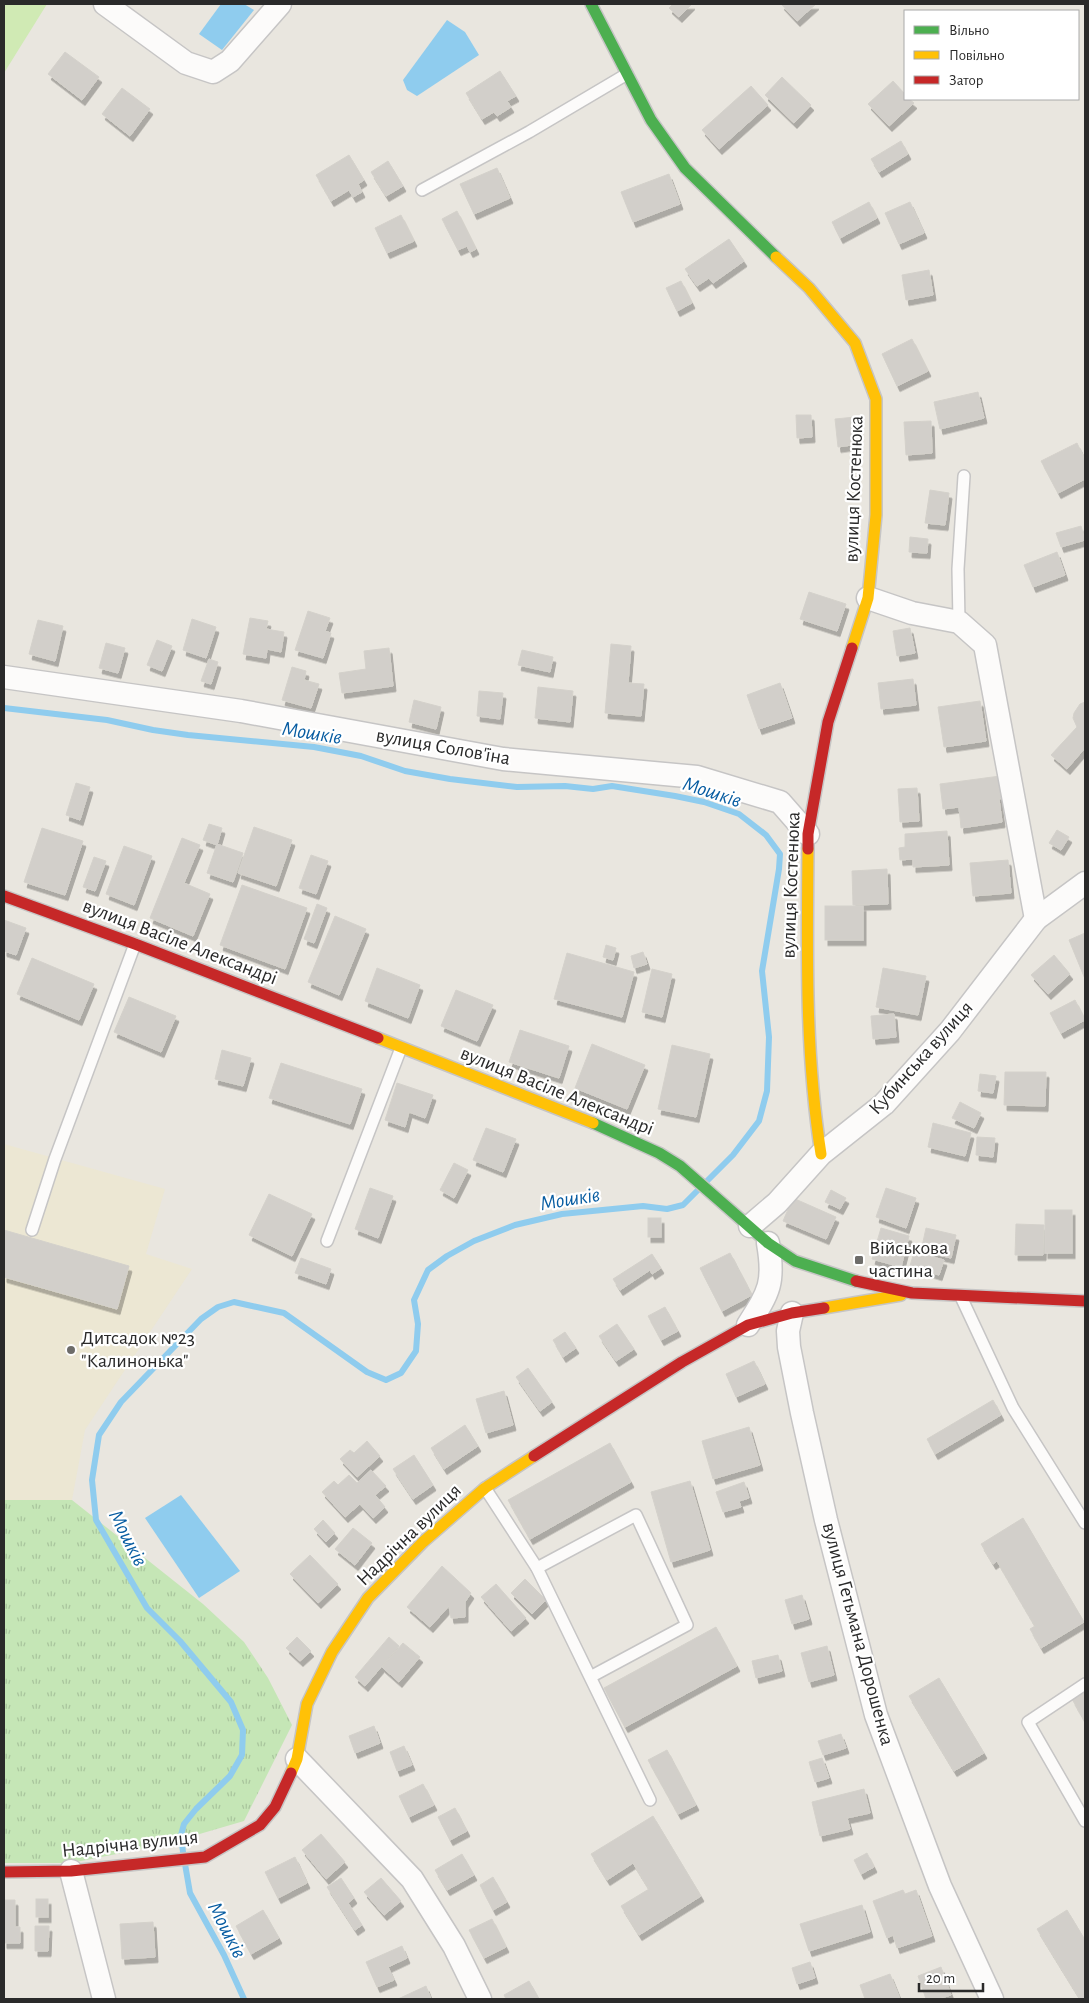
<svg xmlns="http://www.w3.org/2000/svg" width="1089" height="2003" viewBox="0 0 1089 2003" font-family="'Alegreya Sans',sans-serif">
<defs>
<pattern id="park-tufts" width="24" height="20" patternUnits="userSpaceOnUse" patternTransform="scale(1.25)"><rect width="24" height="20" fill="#c5e6b6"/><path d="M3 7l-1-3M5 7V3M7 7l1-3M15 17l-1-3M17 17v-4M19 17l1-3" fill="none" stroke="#a9c59d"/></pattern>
<filter id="shadow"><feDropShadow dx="3" dy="5.5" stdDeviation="0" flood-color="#0004"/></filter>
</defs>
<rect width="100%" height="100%" fill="#e9e6df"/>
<!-- education -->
<path fill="#ece7d3" d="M4 1144 165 1189 146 1254 192 1269 85 1430 72 1500H4Z"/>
<!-- park -->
<path fill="url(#park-tufts)" d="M4 1500H72L203 1604 244 1642 268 1678 292 1725 244 1821 162 1845 71 1863H4Z"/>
<!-- pitch -->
<path fill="#d0eab4" d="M4 4H47L4 73Z"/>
<!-- water -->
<g fill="#8fccee">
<path d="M221 4H244L254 10 222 50 199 34Z"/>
<path d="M447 20 465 32 479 55 417 96 407 90 403 80Z"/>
<path d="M181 1495 240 1571 199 1598 145 1518Z"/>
</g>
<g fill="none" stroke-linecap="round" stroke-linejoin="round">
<!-- stream -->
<g stroke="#8fccee" stroke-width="6">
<path d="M4 708 107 720 153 730 188 735 314 747 361 756 405 771 450 779 517 787 565 786 593 789 612 786 675 796 704 802 739 814 766 835 780 854 779 869 762 971 769 1037 767 1091 759 1121 733 1155 707 1181"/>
<path d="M183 1852 181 1835 184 1824 196 1809 230 1776 242 1755 243 1730 231 1702 180 1641 147 1608 96 1520 92 1480 99 1435 121 1402 201 1319 218 1307 234 1302 284 1313 367 1372 386 1380 401 1373 416 1351 418 1324 414 1300 428 1270 447 1256 474 1241 515 1225 562 1214 643 1206 667 1209 683 1205 698 1190"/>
<path d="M185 1864 190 1893 224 1955 244 1999"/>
</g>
</g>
<!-- building -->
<g fill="#d2cfca" stroke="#d4d1cb" filter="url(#shadow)">
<path d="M673 4H692L679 17 669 8Z"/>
<path d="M781 4H816L797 21Z"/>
<path d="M65 52 99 77 82 100 48 74Z"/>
<path d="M500 71 516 96 507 101 511 107 497 116 494 112 482 119 466 93Z"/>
<path d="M782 77 811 105 794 123 765 95Z"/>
<path d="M893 81 905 94V99H909L914 103 889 126 868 104Z"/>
<path d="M751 86 768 105 719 149 702 130Z"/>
<path d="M122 88 150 109 130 136 102 114Z"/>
<path d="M901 141 908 154 879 172 871 159Z"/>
<path d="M349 155 364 180 358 184 362 192 353 197 349 190 331 201 316 175Z"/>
<path d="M388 161 403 186 386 196 371 172Z"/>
<path d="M497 168 510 198 474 214 460 184Z"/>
<path d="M669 174 680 204 633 222 621 192Z"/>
<path d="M869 202 877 218 840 238 832 222Z"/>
<path d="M910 202 924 233 899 244 885 213Z"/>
<path d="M457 211 476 249 470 252 467 246 458 250 442 219Z"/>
<path d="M401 215 414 241 387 253 375 228Z"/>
<path d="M729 239 744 261 713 283 709 278 697 286 685 269Z"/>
<path d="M929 270 933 295 906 300 902 275Z"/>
<path d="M681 281 692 303 677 311 666 288Z"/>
<path d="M912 339 928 371 897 386 882 354Z"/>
<path d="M978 392 984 418 940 429 934 402Z"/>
<path d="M796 415H811L812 437 797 438Z"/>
<path d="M855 417 859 444 838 447 835 419Z"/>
<path d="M931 421 932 453 906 455 904 422Z"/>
<path d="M1077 443 1085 460V479L1058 493 1041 461Z"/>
<path d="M930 490 949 493 945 525 925 523Z"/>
<path d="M1081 526 1085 540 1061 547 1056 533Z"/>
<path d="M910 537 928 539 927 553 909 552Z"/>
<path d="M1057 552 1065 575 1033 587 1024 565Z"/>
<path d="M809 592 846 604 837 631 800 619Z"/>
<path d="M308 611 330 618 325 631 331 633 323 658 295 650Z"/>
<path d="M250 618 268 621 266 629 284 632 281 652 267 649 266 658 243 654Z"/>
<path d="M192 619 216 627 206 658 183 650Z"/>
<path d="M38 620 63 626 55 661 29 654Z"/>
<path d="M910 628 915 653 897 656 893 631Z"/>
<path d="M157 640 172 646 162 671 147 665Z"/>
<path d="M106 643 125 648 118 673 99 668Z"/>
<path d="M611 644 631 646 628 683 644 684 641 716 605 713Z"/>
<path d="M389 648 393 686 342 693 339 673 366 669 364 651Z"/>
<path d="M522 650 553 657 550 672 518 665Z"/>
<path d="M209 659 218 662 211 684 201 681Z"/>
<path d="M292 667 306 671 304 680 319 684 311 708 282 700Z"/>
<path d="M913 679 916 705 881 709 878 683Z"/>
<path d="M780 683 792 718 759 729 747 695Z"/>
<path d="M538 687 573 691 570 722 535 718Z"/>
<path d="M479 691 503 693 500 719 477 716Z"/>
<path d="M414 700 441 707 436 729 409 722Z"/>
<path d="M980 701 986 741 944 747 938 707Z"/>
<path d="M1085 702V748L1067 769 1051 755 1077 727 1073 718 1074 713 1080 704Z"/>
<path d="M1000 776 1003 798 999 799 1002 822 961 828 959 807 943 809 940 784Z"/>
<path d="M76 783 90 787 80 820 66 815Z"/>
<path d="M917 788 919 821 900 822 898 789Z"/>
<path d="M209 824 222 828 217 845 203 840Z"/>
<path d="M254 827 292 840 276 886 238 873Z"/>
<path d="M42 828 83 841 65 895 24 882Z"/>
<path d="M1057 830 1069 837 1061 850 1049 843Z"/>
<path d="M947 831 949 865 913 867V859L900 860 899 848 905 847V834Z"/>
<path d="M182 838 200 845 184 883 210 894 193 936 150 918Z"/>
<path d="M217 844 243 853 233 882 207 873Z"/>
<path d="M124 846 152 856 134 905 106 894Z"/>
<path d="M311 855 328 861 316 894 299 888Z"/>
<path d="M94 857 106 861 95 891 83 887Z"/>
<path d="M1008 860 1011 893 973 896 970 863Z"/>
<path d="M887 869 888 904 853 905 852 871Z"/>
<path d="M242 885 307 908 285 969 220 945Z"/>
<path d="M317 904 327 908 314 943 304 939Z"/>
<rect x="825" y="906" width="38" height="34"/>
<path d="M335 916 366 929 339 995 308 982Z"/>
<path d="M4 920 26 928 16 955 4 951Z"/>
<path d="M1085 933V979L1069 940Z"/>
<path d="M606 945 616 948 613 960 603 957Z"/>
<path d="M643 952 647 964 634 968 631 956Z"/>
<path d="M567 953 634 972 622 1017 554 999Z"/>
<path d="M1054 955 1070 974 1048 994 1031 975Z"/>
<path d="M32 958 94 984 79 1020 17 994Z"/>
<path d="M377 968 420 985 408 1018 365 1001Z"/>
<path d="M883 968 926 976 918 1015 876 1007Z"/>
<path d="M652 969 672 974 662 1017 642 1012Z"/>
<path d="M456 990 493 1005 477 1041 441 1026Z"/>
<path d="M129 997 176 1016 161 1052 114 1032Z"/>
<path d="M1075 1000 1085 1020 1061 1033 1050 1013Z"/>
<path d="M894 1014 896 1037 873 1039 871 1016Z"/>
<path d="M520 1030 569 1046 559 1078 509 1062Z"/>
<path d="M592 1044 645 1065 627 1109 575 1088Z"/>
<path d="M672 1045 710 1054 696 1117 658 1109Z"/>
<path d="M222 1050 251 1058 243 1086 215 1079Z"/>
<path d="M281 1063 362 1089 350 1124 269 1098Z"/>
<path d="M1005 1072H1046L1045 1106 1004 1105Z"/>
<path d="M980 1074 996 1076 993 1093 978 1091Z"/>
<path d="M397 1083 433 1095 425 1118 409 1112 405 1127 385 1120Z"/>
<path d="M960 1102 981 1113 974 1128 952 1118Z"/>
<path d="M933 1123 971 1133 965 1156 928 1147Z"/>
<path d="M486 1128 516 1139 503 1172 473 1160Z"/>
<path d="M977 1137 995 1138 993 1157 976 1155Z"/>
<path d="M454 1163 468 1170 454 1198 440 1190Z"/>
<path d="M370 1188 393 1196 378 1238 355 1229Z"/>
<path d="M886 1188 916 1198 906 1228 876 1217Z"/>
<path d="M831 1190 846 1198 840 1209 825 1202Z"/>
<path d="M269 1194 312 1214 292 1256 249 1235Z"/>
<path d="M793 1198 836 1217 826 1239 783 1221Z"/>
<rect x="1045" y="1210" width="27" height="43"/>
<rect x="648" y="1218" width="13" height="19"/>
<path d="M1016 1224 1044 1225 1043 1255H1015Z"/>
<path d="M881 1228 909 1236 901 1267 872 1259Z"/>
<path d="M926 1228 956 1235 951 1258 921 1251Z"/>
<path d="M4 1230 129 1266 117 1309 4 1277Z"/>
<path d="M914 1252 944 1260 939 1275 910 1266Z"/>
<path d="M730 1253 752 1295 722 1311 700 1268Z"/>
<path d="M652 1254 661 1268 652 1274 650 1270 620 1290 613 1279Z"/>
<path d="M301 1258 331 1269 326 1284 295 1273Z"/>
<path d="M665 1307 678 1331 661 1340 648 1316Z"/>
<path d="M617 1324 634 1349 616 1361 599 1336Z"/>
<path d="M565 1332 576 1348 563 1357 553 1340Z"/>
<path d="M754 1361 765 1384 736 1397 726 1374Z"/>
<path d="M528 1368 552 1402 540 1411 516 1377Z"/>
<path d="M504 1391 513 1425 486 1433 476 1399Z"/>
<path d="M993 1400 1001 1415 935 1454 927 1439Z"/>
<path d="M465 1425 478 1446 444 1469 431 1448Z"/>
<path d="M749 1427 760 1465 713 1479 702 1441Z"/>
<path d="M367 1441 380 1456 357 1477 340 1459 350 1450 354 1453Z"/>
<path d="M610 1443 631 1482 530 1539 508 1500Z"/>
<path d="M414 1455 433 1485 413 1499 393 1469Z"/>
<path d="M371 1470 386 1486 375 1495 385 1507 373 1518 360 1504 345 1517 322 1492 334 1481 338 1485 349 1475 357 1483Z"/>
<path d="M690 1481 710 1550 671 1562 651 1492Z"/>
<path d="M744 1482 749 1498 739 1501 741 1507 723 1512 716 1492Z"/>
<path d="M1023 1518 1084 1622 1041 1648 1030 1629 1035 1626 997 1561 993 1564 981 1544Z"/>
<path d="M323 1520 335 1533 326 1542 314 1529Z"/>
<path d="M353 1528 372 1543 355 1565 335 1549Z"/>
<path d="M310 1555 338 1584 318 1603 290 1574Z"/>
<path d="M442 1566 471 1593 465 1602V1617L451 1618 449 1606 430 1627 407 1607Z"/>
<path d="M525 1579 546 1600 532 1614 511 1593Z"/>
<path d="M496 1584 526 1618 511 1631 481 1597Z"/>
<path d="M802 1595 809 1619 792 1624 785 1600Z"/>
<path d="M716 1627 737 1666 625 1727 604 1688Z"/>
<path d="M297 1637 311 1651 300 1661 286 1648Z"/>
<path d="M389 1637 399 1646 365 1686 355 1677Z"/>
<path d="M403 1643 420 1657 399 1682 382 1667Z"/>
<path d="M827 1646 834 1675 809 1682 801 1653Z"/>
<path d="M778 1655 782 1671 756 1678 752 1661Z"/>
<path d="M939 1678 984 1753 954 1771 909 1696Z"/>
<path d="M1085 1690V1722L1072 1699Z"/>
<path d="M374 1726 380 1743 355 1753 349 1736Z"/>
<path d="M841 1734 846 1748 823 1755 818 1741Z"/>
<path d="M404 1746 412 1765 397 1771 390 1752Z"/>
<path d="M667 1750 696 1805 678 1814 648 1760Z"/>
<path d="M822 1758 829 1778 815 1782 809 1762Z"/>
<path d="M423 1784 434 1805 409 1817 399 1796Z"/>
<path d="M864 1789 870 1813 847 1818 850 1829 820 1836 812 1802Z"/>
<path d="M455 1808 467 1831 450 1840 438 1817Z"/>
<path d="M653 1816 701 1896 639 1935 621 1906 649 1889 633 1863 607 1880 591 1854Z"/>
<path d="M321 1834 345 1862 326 1879 302 1850Z"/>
<path d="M867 1853 874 1867 861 1874 854 1860Z"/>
<path d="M462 1854 474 1875 447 1890 435 1870Z"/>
<path d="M295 1857 307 1883 278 1898 265 1872Z"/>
<path d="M493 1877 507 1902 493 1910 480 1885Z"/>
<path d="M341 1878 354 1898 348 1903 362 1925 355 1930 327 1887Z"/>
<path d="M381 1878 401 1901 384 1915 364 1892Z"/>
<path d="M903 1890 905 1894 916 1890 932 1936 897 1948 893 1935 887 1938 873 1901Z"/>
<rect x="36" y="1899" width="12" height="18"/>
<path d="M4 1900H15V1927H20V1943H4Z"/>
<path d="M862 1905 870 1932 809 1951 800 1924Z"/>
<path d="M263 1910 279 1938 251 1954 236 1926Z"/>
<path d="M1067 1910 1085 1940V1999H1080L1037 1929Z"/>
<path d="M492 1919 506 1947 484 1958 469 1930Z"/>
<path d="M153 1922 155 1957 122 1959 120 1924Z"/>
<path d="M35 1926H49L48 1951H35Z"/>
<path d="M402 1946 407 1958 388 1967 394 1980 377 1987 366 1962Z"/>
<path d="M810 1962 815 1978 797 1984 792 1968Z"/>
<path d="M941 1967 951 1995 938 1999H926L918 1976Z"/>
<path d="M890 1974 900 1999H865L860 1985Z"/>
<path d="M529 1981 539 1999H506L504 1995Z"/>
<path d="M426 1986 431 1999H398Z"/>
</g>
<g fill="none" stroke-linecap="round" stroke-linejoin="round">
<!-- lane casing -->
<g stroke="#c6c5c5" stroke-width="14">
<g id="lane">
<path d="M422 190 529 132 627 74"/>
<path d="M959 622 958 569 964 476"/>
<path d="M32 1230 55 1159 135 944"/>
<path d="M327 1241 401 1048"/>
<path d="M962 1299 1013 1408 1085 1523"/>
<path d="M485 1488 537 1568 650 1800"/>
<path d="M537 1568 636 1515 687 1625 592 1676"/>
<path d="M1085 1684 1028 1722 1085 1821"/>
</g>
</g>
<!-- street casing -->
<g stroke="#c6c5c5" stroke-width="25">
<g id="street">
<path d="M105 4 186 63 213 72 230 61 280 4"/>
<path d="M868 598 912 613 959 622 985 645 1036 919"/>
<path d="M4 677 241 711 503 759 697 777 780 802 808 834"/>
<path d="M750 1226 777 1203 821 1154 884 1104 950 1031 1036 919 1085 883"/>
<path d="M792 1313 788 1331 789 1347 802 1413 826 1520 876 1715 940 1886 992 1999"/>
<path d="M748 1325C769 1292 775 1283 768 1243"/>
<path d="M297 1759 412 1879 454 1946 480 1999"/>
<path d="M71 1871 104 1999"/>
</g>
</g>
<!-- fast casing -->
<g stroke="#c6c5c5" stroke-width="14">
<g id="fast">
<path d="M591 4 651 120 685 168 776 257"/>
<path d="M593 1123 659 1153 680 1166 768 1243 795 1261 856 1281"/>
</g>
</g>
<!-- slow casing -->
<g stroke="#c6c5c5" stroke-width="14">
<g id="slow">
<path d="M776 257 809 288 855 343 876 399V515L868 598 852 648"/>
<path d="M808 849C807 951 805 1053 821 1154"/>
<path d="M378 1038 593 1123"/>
<path d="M824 1308 901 1295"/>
<path d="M291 1773 297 1759 307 1704 332 1652 368 1598 423 1542 485 1488 534 1456"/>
</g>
</g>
<!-- jam casing -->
<g stroke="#c6c5c5" stroke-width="14">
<g id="jam">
<path d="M808 849V834L828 722 852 648"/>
<path d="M4 896 135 944 378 1038"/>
<path d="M856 1281 912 1293 1085 1301"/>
<path d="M534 1456 682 1362 748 1325 792 1313 824 1308"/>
<path d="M4 1872 71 1871 205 1857 260 1825 275 1807 291 1773"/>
</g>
</g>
<!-- lane -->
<use href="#lane" stroke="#fcfbfa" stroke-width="11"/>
<!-- street -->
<use href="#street" stroke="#fcfbfa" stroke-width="22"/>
<!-- fast -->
<use href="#fast" stroke="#4caf50" stroke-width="11"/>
<!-- slow -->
<use href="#slow" stroke="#ffc107" stroke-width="11"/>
<!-- jam -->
<use href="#jam" stroke="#c62828" stroke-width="11"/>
</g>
<!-- markers -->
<g fill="#6d6c69" stroke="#fff" stroke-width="2">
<rect x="854" y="1255" width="10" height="10" rx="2.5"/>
<circle cx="71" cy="1350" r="5"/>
</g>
<g text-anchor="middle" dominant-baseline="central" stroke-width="4.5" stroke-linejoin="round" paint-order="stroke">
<!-- street labels -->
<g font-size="20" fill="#2a2a2a" stroke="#fff">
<text transform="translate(854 489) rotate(-88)">вулиця Костенюка</text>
<text transform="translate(443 747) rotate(10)">вулиця Солов'їна</text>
<text transform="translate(791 885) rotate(-88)">вулиця Костенюка</text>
<text transform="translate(180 942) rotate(21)">вулиця Васіле Александрі</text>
<text transform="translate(921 1058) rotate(-48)">Кубинська вулиця</text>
<text transform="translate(557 1091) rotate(22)">вулиця Васіле Александрі</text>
<text transform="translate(409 1535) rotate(-44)">Надрічна вулиця</text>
<text transform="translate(858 1634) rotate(75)">вулиця Гетьмана Дорошенка</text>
<text transform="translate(130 1844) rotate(-6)">Надрічна вулиця</text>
</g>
<!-- poi labels -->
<g font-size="20" fill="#2a2a2a" stroke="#fff" text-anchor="start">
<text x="869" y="1248">Військова<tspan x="869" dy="23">частина</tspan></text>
<text x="81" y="1338">Дитсадок №23<tspan x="81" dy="23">"Калинонька"</tspan></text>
</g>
<!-- water labels -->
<g font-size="21" font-style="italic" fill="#075ca1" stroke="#fff">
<text transform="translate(312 733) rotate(9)">Мошків</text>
<text transform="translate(712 792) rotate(18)">Мошків</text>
<text transform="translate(570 1199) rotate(-9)">Мошків</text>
<text transform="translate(128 1538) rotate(63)">Мошків</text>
<text transform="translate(227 1930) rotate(63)">Мошків</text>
</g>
</g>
<!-- border -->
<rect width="1089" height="2003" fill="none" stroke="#2a2a2a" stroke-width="10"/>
<!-- legend -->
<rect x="904" y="10" width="175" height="90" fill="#ffffff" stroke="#aaaaaa"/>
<rect x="914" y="26" width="25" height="8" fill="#4caf50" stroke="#aaaaaa"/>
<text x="949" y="35" font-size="15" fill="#2a2a2a">Вільно</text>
<rect x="914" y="51" width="25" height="8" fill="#ffc107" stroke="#aaaaaa"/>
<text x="949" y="60" font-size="15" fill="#2a2a2a">Повільно</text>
<rect x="914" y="76" width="25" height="8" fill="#c62828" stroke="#aaaaaa"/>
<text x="949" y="85" font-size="15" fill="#2a2a2a">Затор</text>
<!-- scale -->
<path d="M919 1983v8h64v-8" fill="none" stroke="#2a2a2a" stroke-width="2.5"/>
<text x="926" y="1983" font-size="15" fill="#2a2a2a" stroke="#ffffff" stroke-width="4" paint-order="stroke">20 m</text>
</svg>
